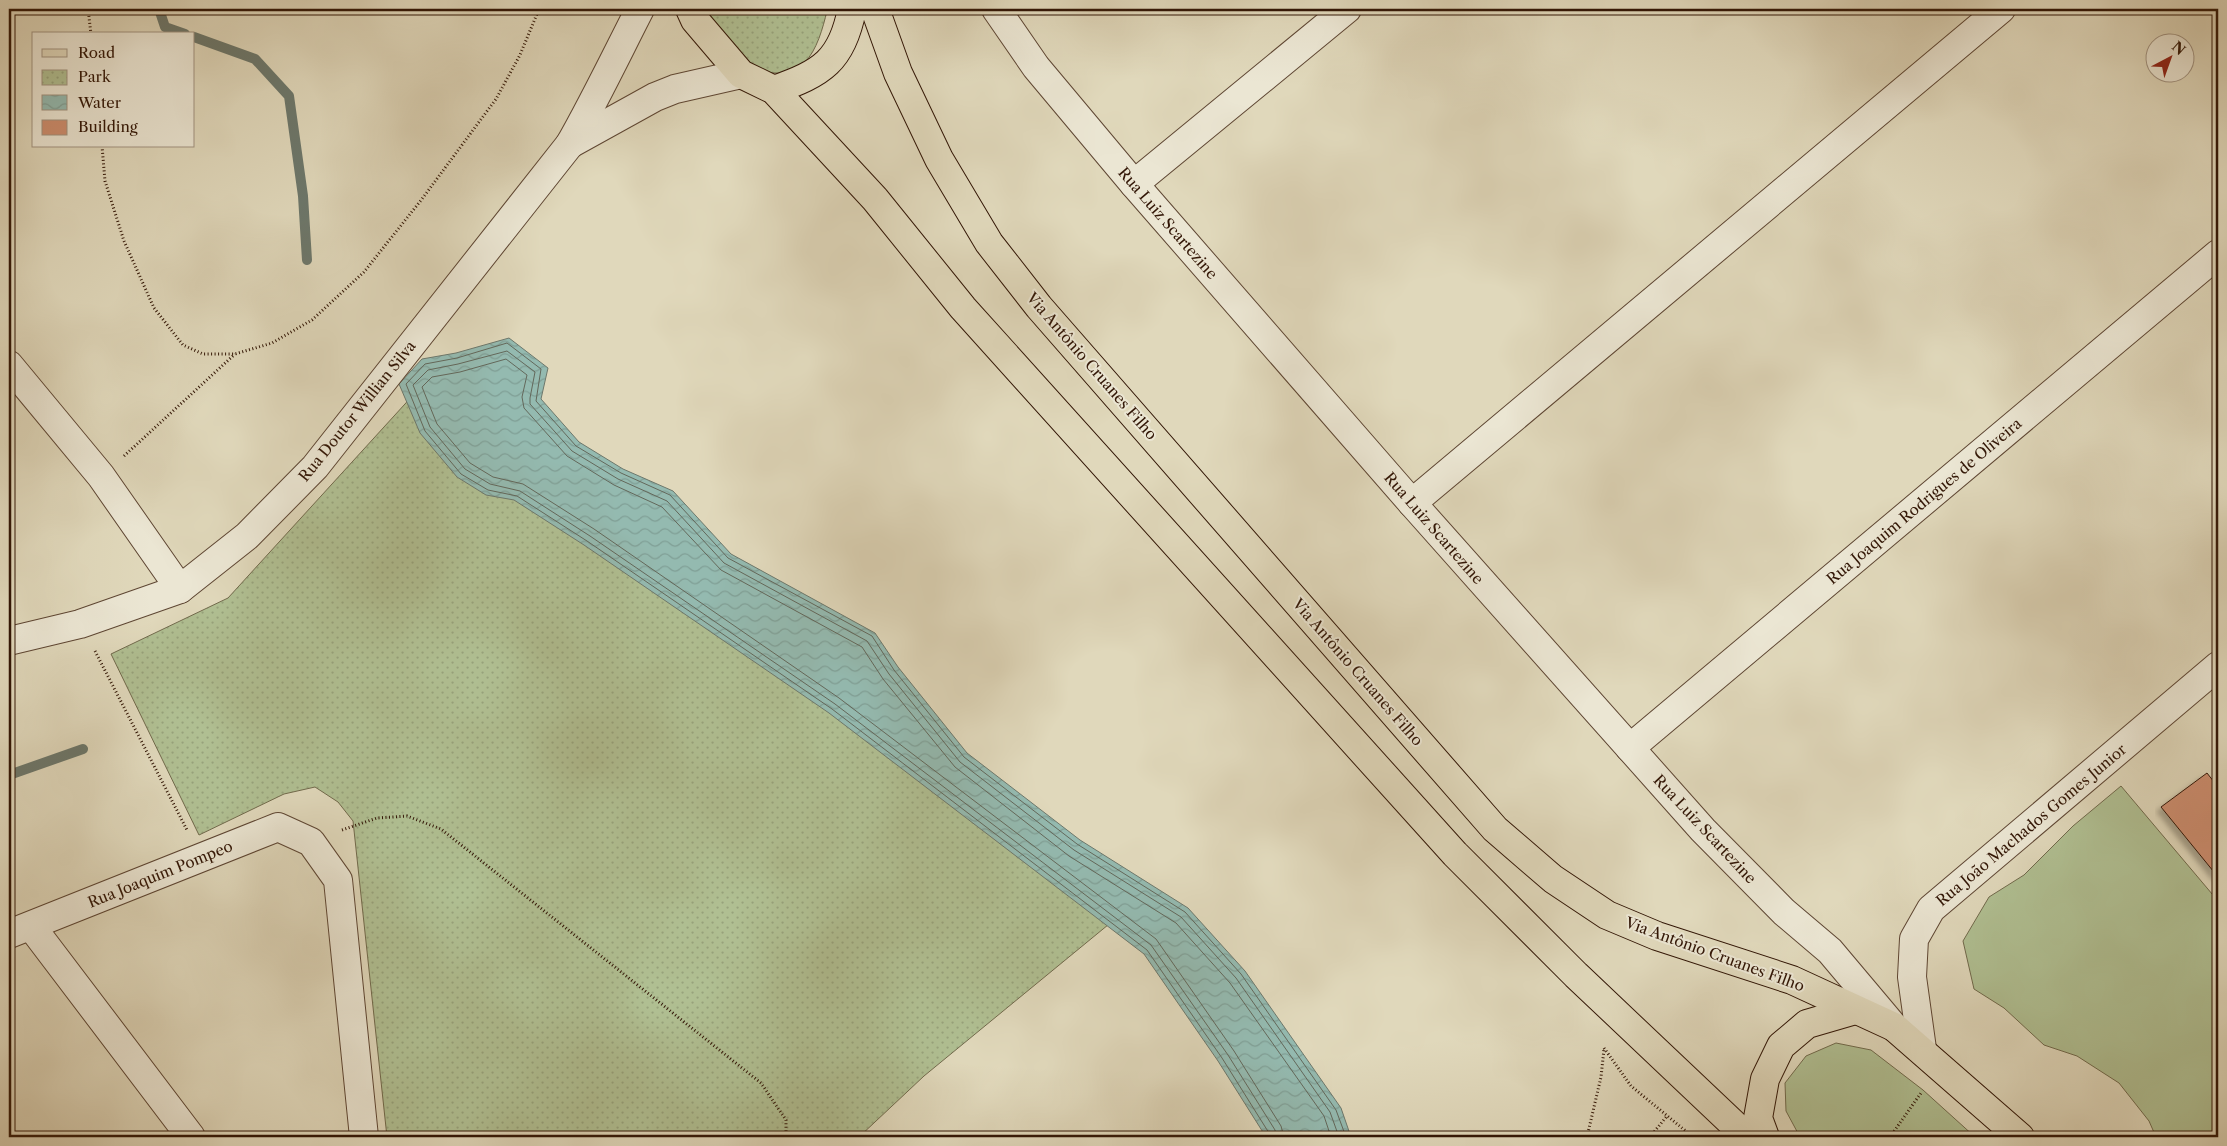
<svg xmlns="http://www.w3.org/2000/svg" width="2227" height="1146" viewBox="0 0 2227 1146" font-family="'Libre Caslon Text',serif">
<defs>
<pattern id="park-dots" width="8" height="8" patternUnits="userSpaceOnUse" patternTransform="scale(1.25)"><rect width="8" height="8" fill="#b0bf92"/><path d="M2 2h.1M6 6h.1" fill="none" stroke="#98a37c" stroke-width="1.8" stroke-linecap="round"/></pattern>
<pattern id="water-waves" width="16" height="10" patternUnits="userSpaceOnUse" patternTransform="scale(1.25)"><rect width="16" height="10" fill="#94bab0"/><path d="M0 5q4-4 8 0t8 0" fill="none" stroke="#809f96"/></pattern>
<filter id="shadow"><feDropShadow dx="-4.5" dy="4.5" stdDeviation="2.5" flood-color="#0004"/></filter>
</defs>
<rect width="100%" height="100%" fill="#e0d8bb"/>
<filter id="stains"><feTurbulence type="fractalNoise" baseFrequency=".004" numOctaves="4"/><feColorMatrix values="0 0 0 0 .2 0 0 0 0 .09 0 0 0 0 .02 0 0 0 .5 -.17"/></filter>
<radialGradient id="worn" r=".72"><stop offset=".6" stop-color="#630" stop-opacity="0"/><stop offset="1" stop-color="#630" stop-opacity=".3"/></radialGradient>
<!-- green -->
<g fill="#b0bf92" stroke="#716a4c">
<path d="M2121 786 2218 901V1137H2156L2149 1121 2119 1083 2077 1056 2044 1045 2004 1008 1974 989 1963 941 1989 897 2024 875 2073 826Z"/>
<path d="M1836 1043 1871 1050 1923 1090 1975 1137H1800L1786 1111 1785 1083 1806 1056Z"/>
</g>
<!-- park -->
<g fill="url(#park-dots)" stroke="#716a4c">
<path d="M706 9H827V11C823 27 817 51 804 63 782 81 753 73 736 53 724 41 715 23 706 9Z"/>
<path d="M415 393 1114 920 924 1076 859 1137H387L353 821 338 802 315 787 284 794 199 835 111 654 228 598Z"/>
</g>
<!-- water -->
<path fill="url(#water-waves)" stroke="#6d786c" d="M509 338 548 368 541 399 579 442 623 469 673 491 731 554 875 633 898 667 967 753 1080 840 1188 908 1245 971 1341 1108 1351 1137H1266L1218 1061 1144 954 829 713 584 545 514 500 486 495 457 477 420 433 399 384 422 359 456 353Z"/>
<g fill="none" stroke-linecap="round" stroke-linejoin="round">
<!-- shore -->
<g stroke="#63685b" stroke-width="1">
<path d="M1270 1137 1269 1133 1222 1058 1147 950 832 709 587 541 517 496 488 490 461 474 425 431 406 384 425 364 457 358 507 343 541 369 536 401 576 446 621 473 670 495 728 558 872 636 894 670 964 757 1077 844 1185 912 1241 974 1336 1110 1346 1137"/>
<path d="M1276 1137 1275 1130 1228 1055 1151 945 835 704 590 536 520 491 490 484 465 469 430 427 413 385 428 370 458 364 507 351 535 372 530 398V404L572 451 618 479 667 501 724 563 867 641 889 674 960 762 1074 850 1181 917 1236 978 1330 1112 1339 1137"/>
<path d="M1284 1137 1281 1126 1234 1051 1156 939 839 698 594 529 523 484 493 477 470 463 437 424 422 387 432 377 460 372 506 359 527 375 522 397 524 408 567 456 614 485 662 507 721 570 862 647 883 679 955 767 1069 856 1176 923 1230 983 1324 1116 1331 1137"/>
</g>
<!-- stream -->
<g stroke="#6d786c" stroke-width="10">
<path d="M159 9 165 27 185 34"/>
<path d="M194 37 255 59 289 96 303 196 307 260"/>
<path d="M9 775 83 749"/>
</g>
</g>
<!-- building -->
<path fill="#cd8e6f" stroke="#321606" filter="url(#shadow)" d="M2207 773 2218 787V877L2161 807Z"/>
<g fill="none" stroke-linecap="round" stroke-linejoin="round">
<!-- minor casing -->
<g stroke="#5e4633" stroke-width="30">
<g id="minor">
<path d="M996 9 1036 67 1134 184 1412 503 1703 830 1784 912 1830 951 1894 1027"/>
<path d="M570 144 655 97 675 89 741 74"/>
<path d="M1134 184 1347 9"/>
<path d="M9 365 101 476 180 589"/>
<path d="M1412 503 2001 9"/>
<path d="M9 641 80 624 180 589 247 536 315 467 570 144C595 100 617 54 640 9"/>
<path d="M1630 748 2218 254"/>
<path d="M31 926 191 1137"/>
<path d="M9 934 278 827 311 842 338 880 364 1137"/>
<path d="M1922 1049 1912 977 1914 939 1931 909 2218 666"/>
</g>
</g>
<!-- major casing -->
<g stroke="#321606" stroke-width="30">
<g id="major">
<path d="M690 9 695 20 741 74 774 90 875 199 963 308 1455 854 1576 975 1747 1137"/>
<path d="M875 9 898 73 939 159 989 243 1039 307 1495 829 1553 879 1607 915 1657 936 1792 980 1894 1027 2020 1137"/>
<path d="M774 90C822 73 842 61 852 9"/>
<path d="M1765 1137 1758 1118 1765 1079 1781 1046 1807 1024 1855 1010"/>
</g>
</g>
<!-- path -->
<g stroke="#321606" stroke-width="3" stroke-dasharray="1 2.5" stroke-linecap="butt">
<path d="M88 9 91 34"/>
<path d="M102 146 105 181 124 241 154 308 183 345 203 354H235L272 343 312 320 364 272 422 199 496 99 520 55 539 9"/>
<path d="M124 456 235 354"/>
<path d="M95 651 187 830"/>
<path d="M342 830 377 818 407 816 441 829 761 1083 786 1120V1137"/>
<path d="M1604 1048 1631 1086 1693 1137"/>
<path d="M1587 1137 1601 1077 1604 1049"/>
<path d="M1650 1137 1667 1116"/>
<path d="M1890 1137 1921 1093"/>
</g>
<!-- minor -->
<use href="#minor" stroke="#ebe6d3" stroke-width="28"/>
<!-- major -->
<use href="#major" stroke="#e0d8bb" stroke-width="28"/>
</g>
<g text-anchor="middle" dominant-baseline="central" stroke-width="4" stroke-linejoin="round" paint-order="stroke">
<!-- street labels -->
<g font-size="15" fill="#321606" stroke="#ebe6d3">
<text transform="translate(1168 223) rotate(49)">Rua Luiz Scartezine</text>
<text transform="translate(1092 366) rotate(49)">Via Antônio Cruanes Filho</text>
<text transform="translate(357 411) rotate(-51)">Rua Doutor Willian Silva</text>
<text transform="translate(1924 501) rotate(-40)">Rua Joaquim Rodrigues de Oliveira</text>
<text transform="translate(1434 528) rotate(49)">Rua Luiz Scartezine</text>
<text transform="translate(1358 672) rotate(49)">Via Antônio Cruanes Filho</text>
<text transform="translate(2031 825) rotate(-40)">Rua João Machados Gomes Junior</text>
<text transform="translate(1705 829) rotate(47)">Rua Luiz Scartezine</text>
<text transform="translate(160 874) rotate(-22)">Rua Joaquim Pompeo</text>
<text transform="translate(1715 954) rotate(20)">Via Antônio Cruanes Filho</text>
</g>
</g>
<!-- margin -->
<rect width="2227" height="1146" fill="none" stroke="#e0d8bb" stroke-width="30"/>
<rect x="10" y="10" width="2207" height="1126" fill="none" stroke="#321606" stroke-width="2.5"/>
<rect x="15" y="15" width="2197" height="1116" fill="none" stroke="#321606"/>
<!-- legend -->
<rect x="32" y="32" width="162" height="115" fill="#ebe6d3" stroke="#a19381"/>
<rect x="42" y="49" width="25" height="8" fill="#e0d8bb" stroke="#a19381"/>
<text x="78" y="58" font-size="15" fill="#321606">Road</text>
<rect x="42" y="70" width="25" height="15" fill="url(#park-dots)" stroke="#a19381"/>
<text x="78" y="82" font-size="15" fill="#321606">Park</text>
<rect x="42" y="95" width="25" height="15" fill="url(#water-waves)" stroke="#a19381"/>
<text x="78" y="108" font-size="15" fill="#321606">Water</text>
<rect x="42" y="120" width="25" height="15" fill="#cd8e6f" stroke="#a19381"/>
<text x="78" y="132" font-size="15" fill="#321606">Building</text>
<!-- north arrow -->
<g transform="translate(2170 58) rotate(41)"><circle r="24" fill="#ebe6d3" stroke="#a19381"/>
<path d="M0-4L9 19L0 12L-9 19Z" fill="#8f2418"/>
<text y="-8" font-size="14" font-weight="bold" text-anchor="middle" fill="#321606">N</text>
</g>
<rect width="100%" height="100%" filter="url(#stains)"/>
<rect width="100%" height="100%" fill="url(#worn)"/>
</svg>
